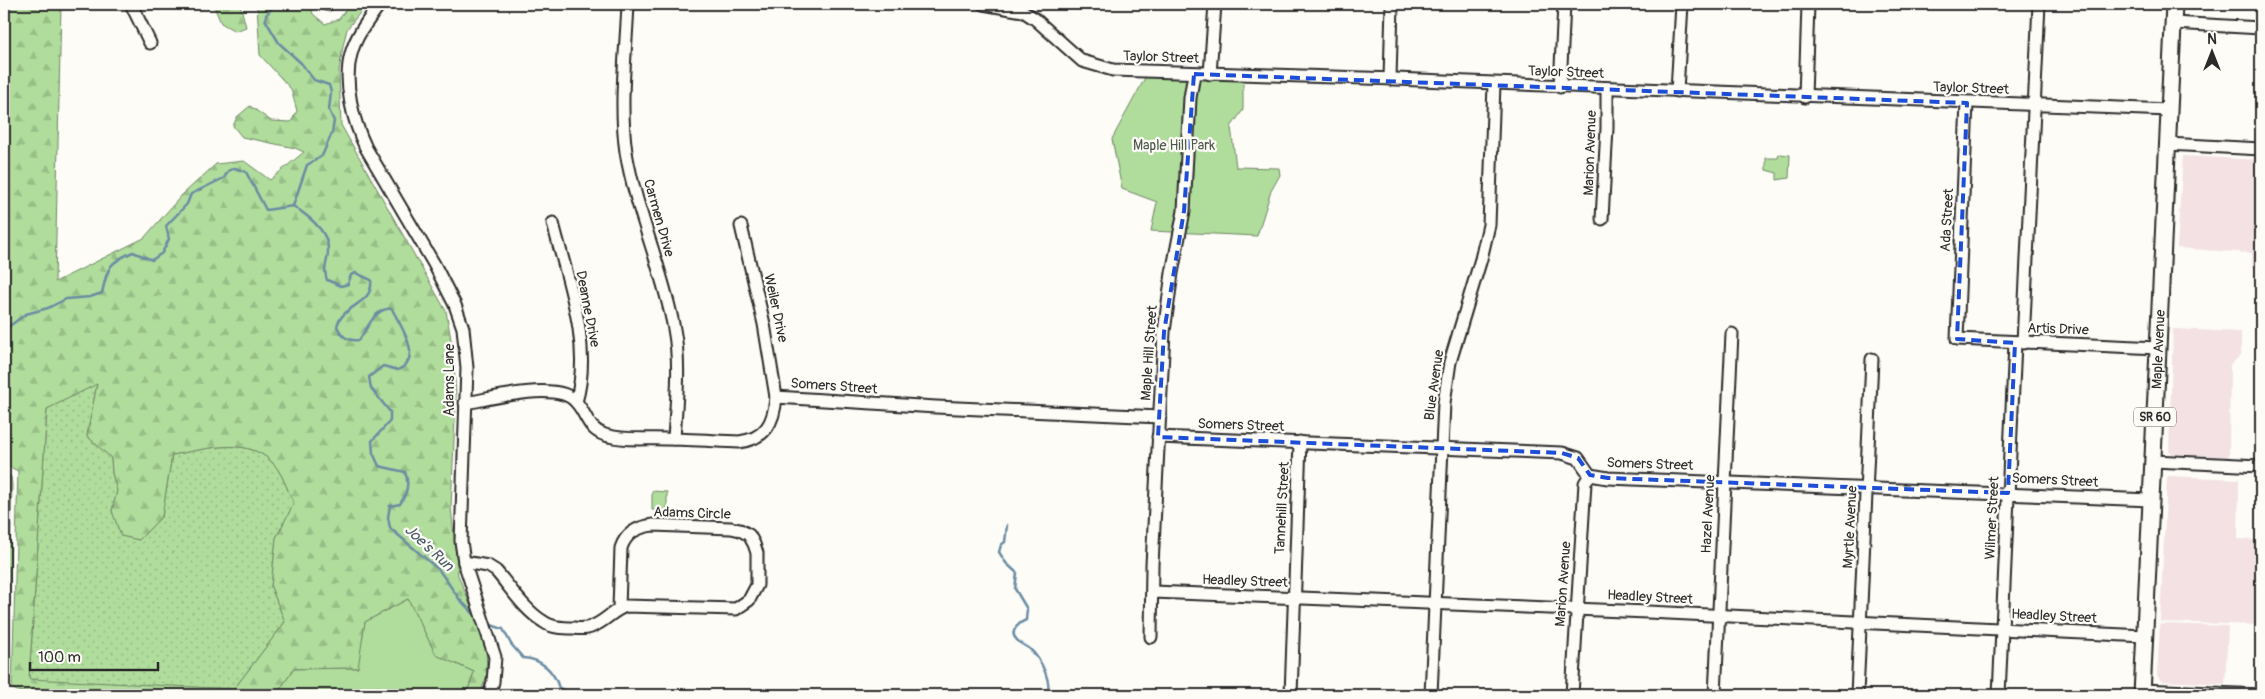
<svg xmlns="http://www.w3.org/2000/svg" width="2265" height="699" viewBox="0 0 2265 699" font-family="Pangolin,sans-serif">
<defs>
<pattern id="grass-dots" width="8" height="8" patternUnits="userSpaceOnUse" patternTransform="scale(1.25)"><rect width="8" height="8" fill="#b0dd9c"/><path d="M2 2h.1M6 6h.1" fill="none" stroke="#98be87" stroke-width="1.8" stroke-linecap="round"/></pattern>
<pattern id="forest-firs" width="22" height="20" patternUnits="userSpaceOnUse" patternTransform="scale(1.25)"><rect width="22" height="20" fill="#b0dd9c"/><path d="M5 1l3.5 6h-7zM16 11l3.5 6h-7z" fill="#98be87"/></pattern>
</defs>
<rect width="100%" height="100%" fill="#fdfcf7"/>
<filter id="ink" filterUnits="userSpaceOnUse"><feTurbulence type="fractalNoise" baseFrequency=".02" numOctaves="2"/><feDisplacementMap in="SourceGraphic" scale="10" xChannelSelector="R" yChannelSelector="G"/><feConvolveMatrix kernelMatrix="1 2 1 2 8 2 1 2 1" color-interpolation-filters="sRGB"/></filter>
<g filter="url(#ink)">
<!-- built -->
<g fill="#f3e1e4">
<path d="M2183 156 2261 160V268L2252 267V253L2177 248Z"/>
<path d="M2173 329 2241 332V355L2230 365 2229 457 2173 454 2169 451Z"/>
<path d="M2167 476 2239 479 2238 539 2261 540V625L2160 622Z"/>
<path d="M2160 624 2228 626 2225 684 2161 681 2157 675Z"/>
</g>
<!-- grass -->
<path fill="url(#grass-dots)" stroke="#6e8464" d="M97 383 87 436 111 458 112 473 117 491 112 511 122 536 139 540 162 516 172 455C207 449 252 434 277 468 284 478 288 492 294 503L276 538 271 587 285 622 234 689 29 680 47 409Z"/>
<!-- forest -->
<g fill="url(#forest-firs)" stroke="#6e8464" fill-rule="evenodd">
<path d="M4 4H61L55 282 144 238 182 195 216 164 244 161 270 180 304 152 295 148 242 137 233 126 237 117 250 106 271 121 291 122 297 111 291 89 260 55 257 4H310L313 14 325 24 339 19 350 4H367L347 29 343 46 339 71 341 125 446 311 453 351 456 396 451 507 458 575 486 644 487 676 479 695H466L474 672 436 655 408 599 365 622 359 668 294 669 276 695H94L21 692 12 689 18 471 4 464ZM97 384 87 436 111 458 112 473 117 491 112 511 121 536 139 540 162 516 172 455C207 449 252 434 277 468 284 478 288 492 294 503L276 538 271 587 285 622 234 689 29 679 47 409Z"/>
<path d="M213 4H240L246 27 235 31 221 23Z"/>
</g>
<!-- park -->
<g fill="#b0dd9c" stroke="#6e8464">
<path d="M1146 76 1243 80V110L1231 127 1236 167 1279 168 1280 175 1271 191 1257 236 1151 231 1157 202 1122 189 1112 139Z"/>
<path d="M1779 154 1790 155 1789 178 1777 180V173L1766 170V158H1778Z"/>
<path d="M4 471 11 477 12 485 6 695H4Z"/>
<path d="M652 491 667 492V511L652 510Z"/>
<path d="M408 599 436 655 474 672 466 695H276L294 669 358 668 365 622Z"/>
</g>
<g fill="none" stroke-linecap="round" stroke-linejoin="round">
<!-- stream -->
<g stroke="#6a8ca3" stroke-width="2.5">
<path d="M276 4 266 15V21L279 43 301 63 314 80 329 85 331 92 329 110 334 121 332 133 322 156 307 165 293 206"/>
<path d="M4 330 26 314 48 308 66 299 90 297 102 293C108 267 108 263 133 252L152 260 162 253 169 239 166 226 187 204 191 194 224 178 228 171 235 168 246 172 266 210 293 206C307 215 328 230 328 249 329 261 322 266 327 280L341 286 348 284 351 275 356 273 371 280C374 305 344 303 337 326 342 337 347 341 359 340 368 328 375 307 392 309 401 327 424 358 398 370L383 366 369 377 371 388 390 412V421L372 441 373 453 379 466 405 472C410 484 407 494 400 504L390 506 388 517 390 528 439 570 460 600 477 617"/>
<path d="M1007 525 1005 542 1001 545 999 552 1006 563 1017 573 1015 589 1027 609 1026 620C1019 623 1008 632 1017 640 1020 644 1026 646 1030 649 1041 660 1051 679 1048 695"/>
<path d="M488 624 503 629 511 644 523 658C542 659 554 671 559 688L575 695"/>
</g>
<!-- minor casing -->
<g stroke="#2b2b2b" stroke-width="15">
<g id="minor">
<path d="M131 4 150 43"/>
<path d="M326 4H328"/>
<path d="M380 4C369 19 356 35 351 54 343 83 353 121 366 148L434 264 455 305 463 328 467 368 461 541 464 562 495 657 493 682 489 695"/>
<path d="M628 4C626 53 619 103 626 152 636 212 663 269 674 329 681 365 676 403 674 439"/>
<path d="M983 4 1023 11 1035 19 1082 61 1113 70 1395 79 2169 110"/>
<path d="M2173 23 2261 28"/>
<path d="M1210 74 1215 4"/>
<path d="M1390 79 1392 4"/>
<path d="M1560 87 1564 4"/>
<path d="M1677 91 1682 4"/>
<path d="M1805 97 1808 4"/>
<path d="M1967 103 1957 339 2158 348"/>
<path d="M2167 144 2261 149"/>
<path d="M1602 219 1607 128V89"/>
<path d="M553 223C567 279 593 345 576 402"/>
<path d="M741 226 764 324 776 397"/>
<path d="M2023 343 2039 4"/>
<path d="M465 403C491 399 558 380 576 402 587 414 587 429 605 435 624 441 646 438 666 439 690 439 714 441 739 442 765 439 774 423 776 397L936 407 1160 417"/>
<path d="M1158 437 1562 453 1578 458 1590 475 1608 478 2151 500"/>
<path d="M2153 461 2261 466"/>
<path d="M464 562 488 566 496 571C510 587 525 611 544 622 552 628 564 628 574 628 580 629 587 629 593 626 606 621 613 610 626 606L736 609 749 600 757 585V553L754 544 749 535 740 530 731 528 653 525C637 527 626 533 621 548L619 608"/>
<path d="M1153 592 1648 612 2145 636"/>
<path d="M1151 637 1152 565 1164 332 1172 273 1184 211 1190 98 1194 74"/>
<path d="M2142 690 2261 695"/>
<path d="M1291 695 1300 442"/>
<path d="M1431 695 1444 403 1450 362 1481 259 1489 225 1494 84"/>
<path d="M1572 695 1585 483 1590 475"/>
<path d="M1715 695 1732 334"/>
<path d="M1857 695 1872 359"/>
<path d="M1999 695 2015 343"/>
</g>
</g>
<!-- major casing -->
<g stroke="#2b2b2b" stroke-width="19">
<g id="major">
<path id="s1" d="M2142 695 2174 4"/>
</g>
</g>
<!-- minor -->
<use href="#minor" stroke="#fdfcf7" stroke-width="11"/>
<!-- major -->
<use href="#major" stroke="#fdfcf7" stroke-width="15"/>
</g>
</g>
<!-- marked area -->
<path fill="none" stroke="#1d4ed8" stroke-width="4" stroke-dasharray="10 6" stroke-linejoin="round" d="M1194 74 1967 103 1957 339 2015 343 2008 493 1608 478 1590 475 1578 458 1562 453 1158 437 1164 332 1184 211Z"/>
<g text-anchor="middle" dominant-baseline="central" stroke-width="4.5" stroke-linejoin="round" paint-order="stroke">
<!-- shield labels -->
<rect fill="#fdfcf7" stroke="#6a6a68" stroke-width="1" x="2134" y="407.5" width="42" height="19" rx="4"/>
<g font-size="12" font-weight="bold" fill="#2b2b2b">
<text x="2155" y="417">SR 60</text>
</g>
<!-- street labels -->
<g font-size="14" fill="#2b2b2b" stroke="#fdfcf7">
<text transform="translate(1161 57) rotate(2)">Taylor Street</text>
<text transform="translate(1566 72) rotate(2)">Taylor Street</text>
<text transform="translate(1971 88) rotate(2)">Taylor Street</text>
<text transform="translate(1590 153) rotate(-88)">Marion Avenue</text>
<text transform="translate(659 218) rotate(74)">Carmen Drive</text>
<text transform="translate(1947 220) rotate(-87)">Ada Street</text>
<text transform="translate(776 308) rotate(78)">Weiler Drive</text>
<text transform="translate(588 309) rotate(79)">Deanne Drive</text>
<text transform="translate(2058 329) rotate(2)">Artis Drive</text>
<text stroke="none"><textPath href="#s1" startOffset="346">Maple Avenue</textPath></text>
<text transform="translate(1149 353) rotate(-86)">Maple Hill Street</text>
<text transform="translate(449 380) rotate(-90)">Adams Lane</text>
<text transform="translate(1434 385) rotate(-82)">Blue Avenue</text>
<text transform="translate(834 386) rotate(4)">Somers Street</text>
<text transform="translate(1241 425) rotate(2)">Somers Street</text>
<text transform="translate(1650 464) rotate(2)">Somers Street</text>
<text transform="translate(2055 480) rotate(3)">Somers Street</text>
<text transform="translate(1282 508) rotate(-87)">Tannehill Street</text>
<text transform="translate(692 513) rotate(2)">Adams Circle</text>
<text transform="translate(1708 514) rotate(-87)">Hazel Avenue</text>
<text transform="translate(1992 518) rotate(-87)">Wilmer Street</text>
<text transform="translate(1850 527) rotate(-87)">Myrtle Avenue</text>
<text transform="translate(1245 581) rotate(2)">Headley Street</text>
<text transform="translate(1563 584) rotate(-86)">Marion Avenue</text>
<text transform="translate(1650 597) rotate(3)">Headley Street</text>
<text transform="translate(2054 616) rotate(3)">Headley Street</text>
</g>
<!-- park labels -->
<g font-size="14" fill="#4c5847" stroke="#fdfcf7">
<text x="1174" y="145">Maple Hill Park</text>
</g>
<!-- water labels -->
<g font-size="15" font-style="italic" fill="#4a5b67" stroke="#fdfcf7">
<text transform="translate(429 548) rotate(43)">Joe's Run</text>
</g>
</g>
<!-- margin -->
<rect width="2265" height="699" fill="none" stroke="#fdfcf7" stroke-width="20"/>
<rect x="10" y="10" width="2245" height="679" fill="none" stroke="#2b2b2b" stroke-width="2" filter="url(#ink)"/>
<!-- north arrow -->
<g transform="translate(2212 52)" stroke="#fdfcf7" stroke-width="4" paint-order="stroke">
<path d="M0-4L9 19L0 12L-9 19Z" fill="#2b2b2b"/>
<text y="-8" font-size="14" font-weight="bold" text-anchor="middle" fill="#2b2b2b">N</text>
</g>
<!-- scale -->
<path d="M30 662v8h128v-8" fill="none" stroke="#2b2b2b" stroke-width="2.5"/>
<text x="38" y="662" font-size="15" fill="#2b2b2b" stroke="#fdfcf7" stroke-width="4" paint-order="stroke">100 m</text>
</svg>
